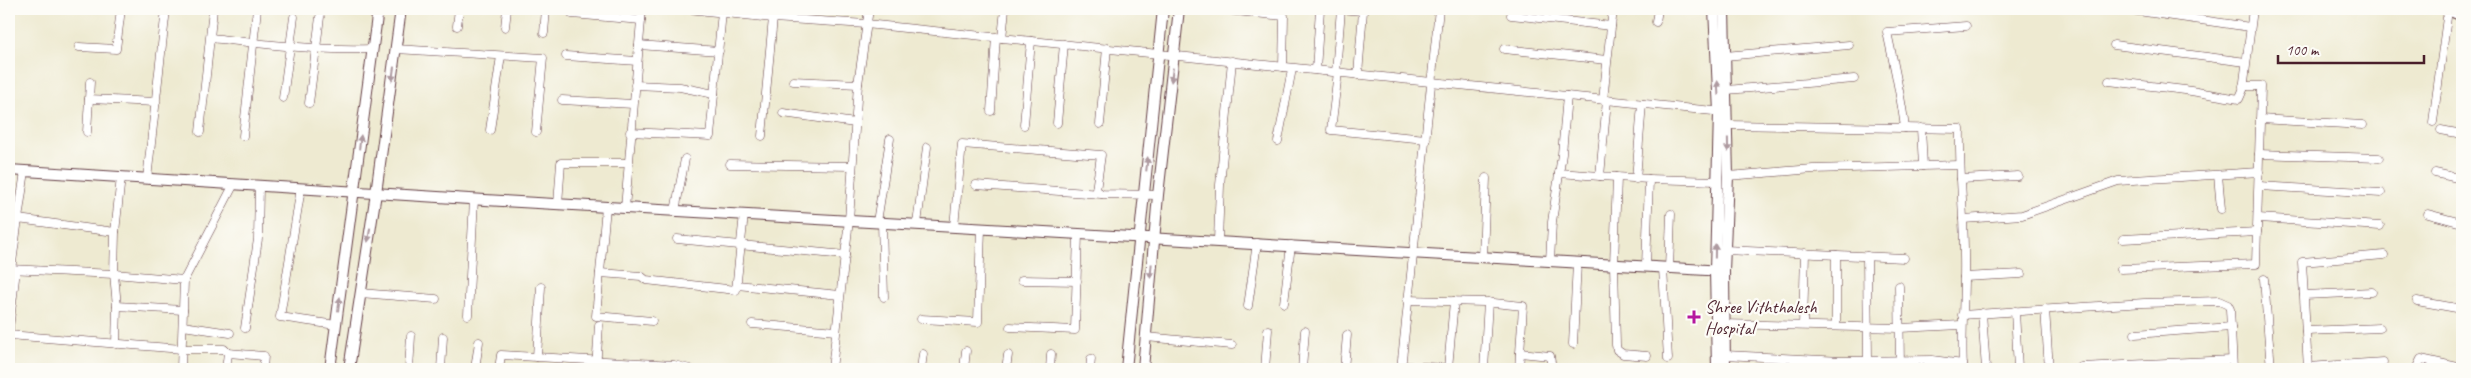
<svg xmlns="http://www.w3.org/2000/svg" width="2471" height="378" viewBox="0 0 2471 378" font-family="Caveat,sans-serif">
<rect width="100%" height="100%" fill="#fdfcf7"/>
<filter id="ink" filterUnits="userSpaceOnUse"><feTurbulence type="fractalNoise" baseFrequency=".02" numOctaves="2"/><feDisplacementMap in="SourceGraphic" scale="10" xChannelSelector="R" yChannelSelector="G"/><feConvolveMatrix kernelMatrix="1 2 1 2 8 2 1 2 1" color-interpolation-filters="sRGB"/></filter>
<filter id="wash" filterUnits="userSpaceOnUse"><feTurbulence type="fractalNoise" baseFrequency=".0096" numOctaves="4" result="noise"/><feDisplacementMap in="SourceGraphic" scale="20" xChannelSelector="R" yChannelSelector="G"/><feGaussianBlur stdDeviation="1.12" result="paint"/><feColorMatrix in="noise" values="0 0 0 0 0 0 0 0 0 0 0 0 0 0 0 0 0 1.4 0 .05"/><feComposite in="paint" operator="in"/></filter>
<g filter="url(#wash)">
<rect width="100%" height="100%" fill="#eeead1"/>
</g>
<g filter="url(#ink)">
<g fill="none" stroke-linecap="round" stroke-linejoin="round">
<!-- minor casing -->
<g stroke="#633d44" stroke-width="9">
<g id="minor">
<path d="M688 9 773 18 866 24 1723 112"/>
<path d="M1217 9 1284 16 1283 67"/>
<path d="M1338 9 1363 11 1358 75"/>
<path d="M2124 9 2250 27"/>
<path d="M572 14 641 20"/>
<path d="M1511 15 1611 26"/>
<path d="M1656 22 1658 9"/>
<path d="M457 26 459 9"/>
<path d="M505 27 507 9"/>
<path d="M544 33 546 9"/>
<path d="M211 38C264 44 318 51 372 49"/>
<path d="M1002 38 1005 9"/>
<path d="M639 45 719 51"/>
<path d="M2114 45 2246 62"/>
<path d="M79 47 116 49 121 9"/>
<path d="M396 49 543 58 536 132"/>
<path d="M1504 49 1607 60"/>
<path d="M566 56 637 61"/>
<path d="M1725 56 1849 45"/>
<path d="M1316 70 1320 9"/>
<path d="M1336 72 1341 9"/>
<path d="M1338 72 1331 130 1426 139"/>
<path d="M793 81 858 84"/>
<path d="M2109 81 2185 90 2239 99 2243 90 2253 9"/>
<path d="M635 85 680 87 714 94"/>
<path d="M1727 90 1854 79"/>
<path d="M283 98 294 17"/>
<path d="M89 99 156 102"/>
<path d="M562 100 633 104"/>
<path d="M1603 100 1613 9"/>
<path d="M1607 100 1600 176 1649 179 1646 267"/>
<path d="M309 103 320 17"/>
<path d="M991 111 996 37"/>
<path d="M783 113 855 123"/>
<path d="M2260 119 2363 125"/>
<path d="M2433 122 2448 10"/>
<path d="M1057 123 1064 44"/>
<path d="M1100 124 1107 48"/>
<path d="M1024 125 1031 41"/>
<path d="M1728 125 1960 129C1959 171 1964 213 1964 255 1965 293 1961 331 1963 369"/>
<path d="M1905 128C1901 96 1894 64 1887 32L1966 26"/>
<path d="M1921 128 1923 166"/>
<path d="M490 130 501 56"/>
<path d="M2441 130 2462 134"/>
<path d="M87 132 90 82"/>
<path d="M200 132 213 9"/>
<path d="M630 132 710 136 722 12"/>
<path d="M243 136 257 9"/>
<path d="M762 136 773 18"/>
<path d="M1278 141 1292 69"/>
<path d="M2259 154 2379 158"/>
<path d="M730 164 851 166"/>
<path d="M1559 173 1600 176"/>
<path d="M2435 173 2462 179"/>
<path d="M2218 175 2221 209"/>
<path d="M1728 176 1813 169 1959 165"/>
<path d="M1617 177 1614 265 1616 345 1617 350 1623 354 1647 356"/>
<path d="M147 179 166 9"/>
<path d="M1636 179 1642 104"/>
<path d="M1649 179 1717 181"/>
<path d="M1961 179 2018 176"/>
<path d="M976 185 1101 194"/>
<path d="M2259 186 2381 193"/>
<path d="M301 188 280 317 336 325"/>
<path d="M558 204 561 163H628"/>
<path d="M606 207 596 316 652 321"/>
<path d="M625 208 642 9"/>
<path d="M675 211 685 159"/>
<path d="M2428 214 2462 223"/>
<path d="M2258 218 2380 226"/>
<path d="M18 219 25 171"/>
<path d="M1963 219 2022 215 2118 181 2259 172"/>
<path d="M877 222 890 139"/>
<path d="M882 222 884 297"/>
<path d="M917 224 927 147"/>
<path d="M954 226 962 144 1101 155 1096 190 1102 194 1158 195"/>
<path d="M677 239 845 255"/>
<path d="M2123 239 2257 232"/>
<path d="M1218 241 1220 185 1232 61"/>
<path d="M1725 250 1904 258"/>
<path d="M1867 256 1868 360"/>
<path d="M1483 257 1486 178"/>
<path d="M1550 261 1552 222 1562 154 1567 96"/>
<path d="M1663 268 1668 359"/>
<path d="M9 269 114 274 115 232 121 177"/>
<path d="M1669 269 1671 214"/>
<path d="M2121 269 2256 264 2261 86H2243"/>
<path d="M11 270 18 219 115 232"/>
<path d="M600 273 641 276 646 280 736 290 744 214"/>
<path d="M1964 277 2021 274"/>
<path d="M2264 279 2271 369"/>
<path d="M1022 280 1077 281"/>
<path d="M737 285 840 295"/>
<path d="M1899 286 1900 369"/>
<path d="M360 293 436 299"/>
<path d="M2304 295 2372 292"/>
<path d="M1407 300 1484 302 1523 306 1519 369"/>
<path d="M2417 301 2462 309"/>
<path d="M1284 303 1291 245"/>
<path d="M117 306 183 310"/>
<path d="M1248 306 1257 243"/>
<path d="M2045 309 2049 369"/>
<path d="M2015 311 2018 369"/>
<path d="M1982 313 1986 369"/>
<path d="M468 315 474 199"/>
<path d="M1962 315 2144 303 2219 301 2228 305 2230 309 2233 369"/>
<path d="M921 319 978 322 981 228"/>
<path d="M752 324 836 331"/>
<path d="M1724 324 1900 328 1961 325"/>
<path d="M1803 325 1805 253"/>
<path d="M183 326 230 333"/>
<path d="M1836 326V255"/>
<path d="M1010 327 1075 330 1078 234"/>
<path d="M245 328 258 239 259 186"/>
<path d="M9 329 16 270"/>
<path d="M2306 331 2380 328"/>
<path d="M2135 334 2231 327"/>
<path d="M9 335 182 349H224L228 353 264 356 263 369"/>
<path d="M1146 337 1232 345"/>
<path d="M116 344 117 306 114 274 184 280"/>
<path d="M1573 344 1577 263"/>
<path d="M1520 353 1550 356 1552 369"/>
<path d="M1725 355 1842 361 1932 360 1963 364"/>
<path d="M537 357 541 287"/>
<path d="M1401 366 1474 369"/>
<path d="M2081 367 2232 360"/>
<path d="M2308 367 2383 362"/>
<path d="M1448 368 1454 301"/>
<path d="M181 369 184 280 234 184"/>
<path d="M226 369 228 353"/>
<path d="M409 369 411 336"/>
<path d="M441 369 443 337"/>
<path d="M475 369 479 342"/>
<path d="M499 369 501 355 674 365 690 369"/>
<path d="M596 369 599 325"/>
<path d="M832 369 849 220 858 84 869 9"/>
<path d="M921 369 923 354"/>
<path d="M964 369 966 351"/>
<path d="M1006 369 1008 355"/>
<path d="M1050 369 1051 354"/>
<path d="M1090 369 1091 359"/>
<path d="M1265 369 1268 330"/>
<path d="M1302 369 1305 331"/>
<path d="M1344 369 1347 335"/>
<path d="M1401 369 1439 9"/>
<path d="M1484 369 1488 302"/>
<path d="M2308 369 2302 262 2384 255"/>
<path d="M2416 369 2421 359 2462 368"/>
</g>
</g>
<!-- tertiary casing -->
<g stroke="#633d44" stroke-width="12">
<g id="tertiary">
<path d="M1714 9 1719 112 1715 271 1717 369"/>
<path d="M1724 9 1728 176 1724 271 1725 369"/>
<path d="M2446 9 2462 16"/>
<path d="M9 170 485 200 1724 271"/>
<path d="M330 369 378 9"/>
<path d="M349 369 376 193 401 9"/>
<path d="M1126 369 1163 9"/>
<path d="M1143 369 1158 195 1179 9"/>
</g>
</g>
<!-- minor -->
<use href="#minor" stroke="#fff" stroke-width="8"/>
<!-- tertiary -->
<use href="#tertiary" stroke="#fff" stroke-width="10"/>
</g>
<!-- one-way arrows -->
<defs><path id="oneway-solid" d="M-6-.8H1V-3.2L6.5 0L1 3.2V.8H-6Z" transform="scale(1.25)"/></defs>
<g fill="#ae9aa0">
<use href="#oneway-solid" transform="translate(393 74) rotate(98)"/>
<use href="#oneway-solid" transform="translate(1172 75) rotate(97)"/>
<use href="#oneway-solid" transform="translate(1718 88) rotate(-93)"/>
<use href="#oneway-solid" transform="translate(360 142) rotate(-83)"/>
<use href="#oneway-solid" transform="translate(1728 145) rotate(89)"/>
<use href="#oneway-solid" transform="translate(1147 164) rotate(-84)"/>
<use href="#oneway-solid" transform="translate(369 235) rotate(99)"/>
<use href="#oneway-solid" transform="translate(1715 251) rotate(-89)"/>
<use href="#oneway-solid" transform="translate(1151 271) rotate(95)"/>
<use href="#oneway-solid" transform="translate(339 304) rotate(-82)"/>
</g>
</g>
<!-- markers -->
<path fill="#b5179e" stroke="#fdfcf7" stroke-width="2" d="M1691.5 309.5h5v5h5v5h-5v5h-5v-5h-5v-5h5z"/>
<g text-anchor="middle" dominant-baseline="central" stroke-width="4.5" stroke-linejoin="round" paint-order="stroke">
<!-- poi labels -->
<g font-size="18" fill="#4a1f2b" stroke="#fdfcf7" text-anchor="start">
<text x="1705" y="307">Shree Viththalesh<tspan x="1705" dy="21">Hospital</tspan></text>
</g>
</g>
<!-- margin -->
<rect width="2471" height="378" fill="none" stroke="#fdfcf7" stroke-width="30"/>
<!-- scale -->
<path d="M2278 55v8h146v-8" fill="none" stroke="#4a1f2b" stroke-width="2.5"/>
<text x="2286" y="55" font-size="15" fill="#4a1f2b" stroke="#fdfcf7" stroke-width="4" paint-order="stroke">100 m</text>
</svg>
